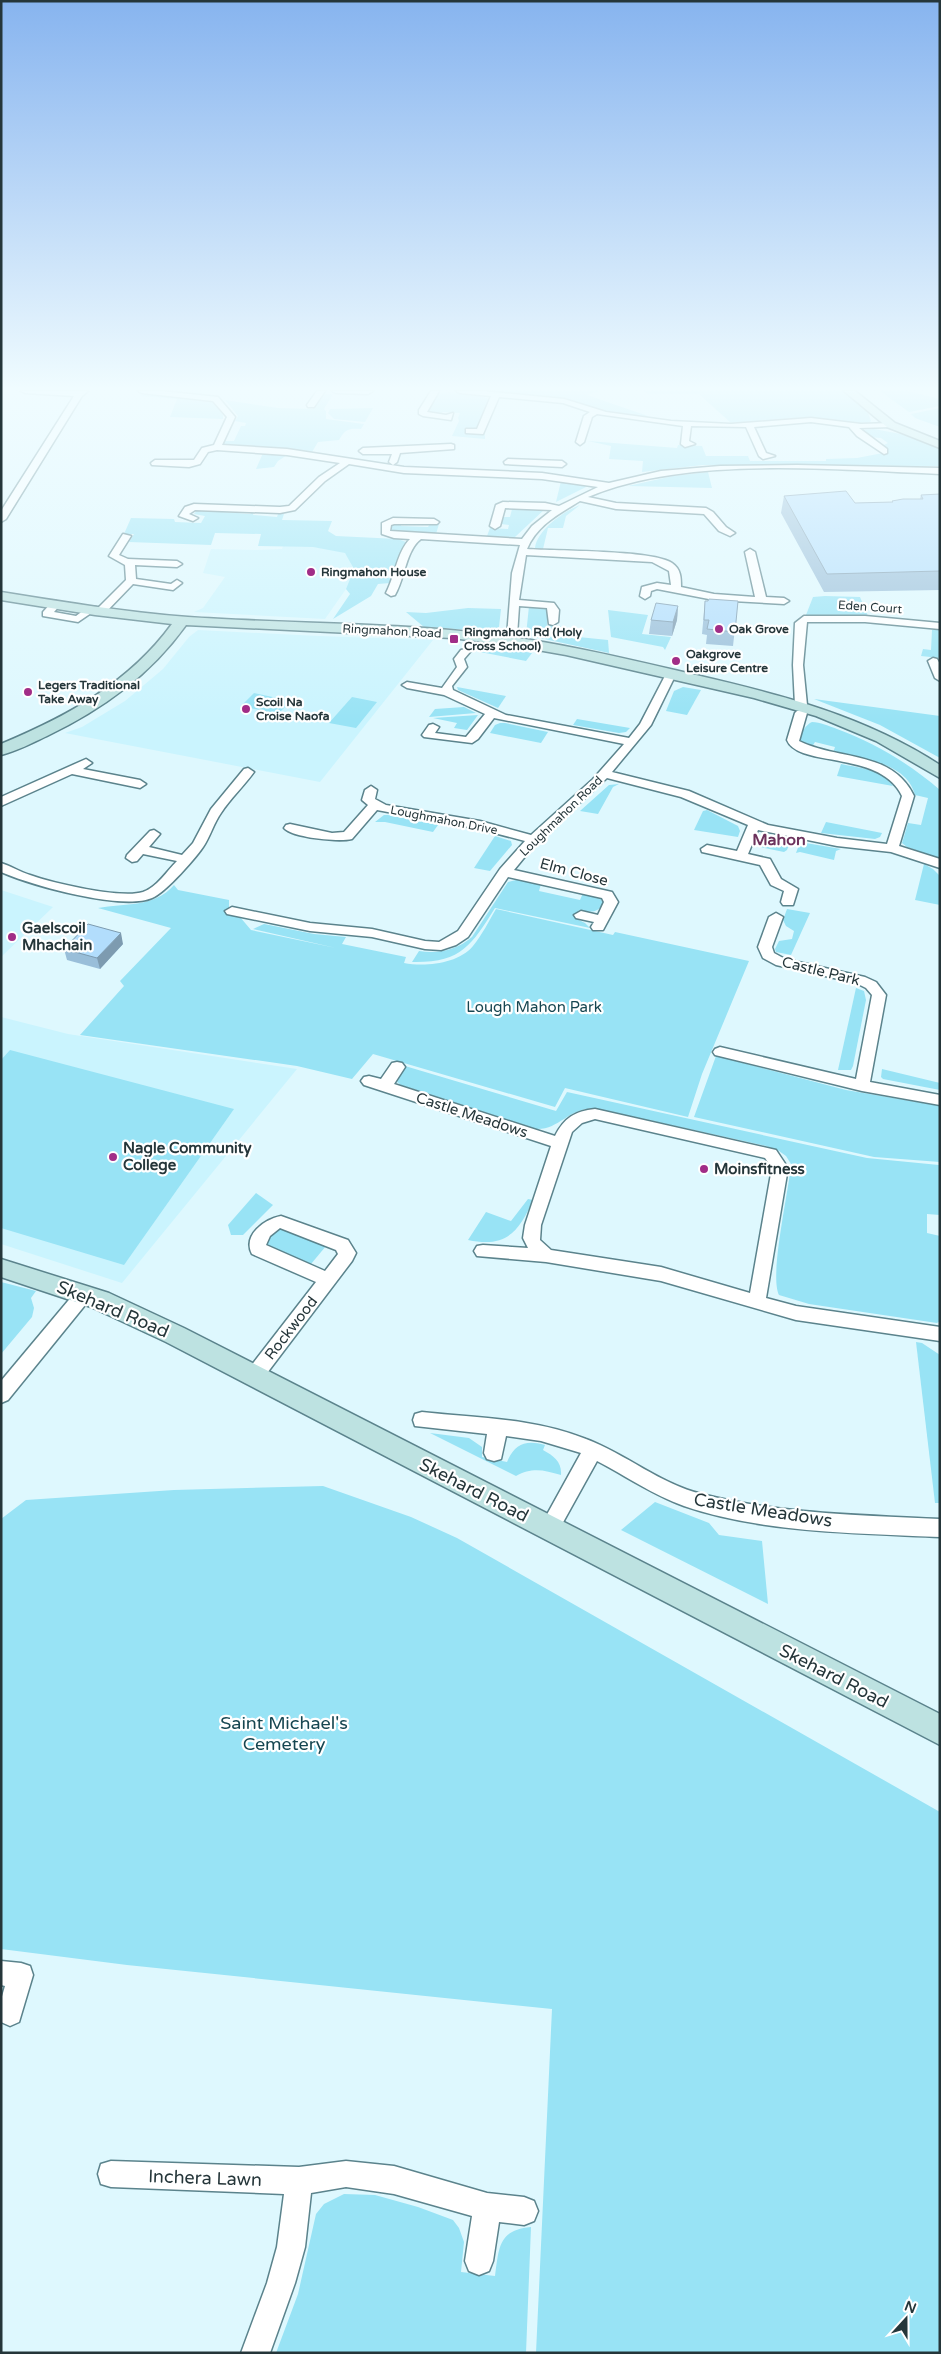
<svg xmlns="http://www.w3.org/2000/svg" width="941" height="2354" viewBox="0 0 941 2354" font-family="'Varela Round',sans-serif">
<rect width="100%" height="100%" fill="#def8fe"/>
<!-- built -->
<g fill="#caf4fe">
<path d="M283 546 313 547 335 550 345 553 351 561 353 572 346 589 325 619 194 612 203 608 225 577 203 573 211 549 257 550 282 549Z"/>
<path d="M198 630 319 636 433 640 320 782 65 733 82 727 125 701 163 669 189 637Z"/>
<path d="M1 890 53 907 1 957Z"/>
<path d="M1 1017 68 1034 297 1069 122 1283 1 1244Z"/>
</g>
<!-- green -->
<g fill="#98e3f5">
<path d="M466 391H599L587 395 648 416 647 419 616 414 564 399Z"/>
<path d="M642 391H843L868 413 871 421 868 424C851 425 834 419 817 419 789 418 760 421 731 423L699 394H650Z"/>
<path d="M880 391H908L940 399V406L909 412Z"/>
<path d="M448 392 484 397 490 400 478 430H467L466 433 485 434V439L452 436 459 421 458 418 460 413 443 412 438 415 427 413 437 395Z"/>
<path d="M149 393 213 402 223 415V419L170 417 177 399 140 396Z"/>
<path d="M324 394H333L324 409 326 411V419L364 424 361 429C349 428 345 429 339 440L318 442 312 452 223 444 224 441H234L241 426H245L246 423 235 421 238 416 225 400 278 408 313 409Z"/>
<path d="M373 408 365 422 334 419 328 413 330 409Z"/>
<path d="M940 408V427L915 418 911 414Z"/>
<path d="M874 429 901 434 940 449V466L703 465 642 472 643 461 609 459 611 446 588 441 677 448 678 445 702 446 706 456H748L750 461H826V459L857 458 888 452 882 446 888 443 881 438 869 437 862 430Z"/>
<path d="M263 453 287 455 278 461 274 467 256 469Z"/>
<path d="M708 472 712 488 628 486 673 476Z"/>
<path d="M561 481 584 485 586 487 556 502Z"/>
<path d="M580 505 566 516 563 528H548L543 549 535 548C537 530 564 511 580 505Z"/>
<path d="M507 508 545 509 515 537 487 536 490 528 508 529 509 525 501 524 502 517H510L512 509Z"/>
<path d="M197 510 250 514 254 511 253 515 277 517 278 514H284L282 520 332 521 328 531 336 536 398 539 406 542 398 558 395 572 387 571 384 577 392 579 390 583 378 584 371 596 333 619 350 594 346 589 354 569 345 553 313 547 258 546 261 534 215 533 211 545 129 542 134 534H124L131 518 174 519 175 522 201 523 205 516 194 514Z"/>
<path d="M395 523H402L401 526 428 527 430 524H439L436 534 392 531 391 526Z"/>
<path d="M825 596 860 597 868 616 806 615 813 597Z"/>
<path d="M529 606H543L548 608 547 625 561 626 559 635 608 640 609 653 526 635Z"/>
<path d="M468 608 501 609 499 627 489 631 424 627 406 612 426 613Z"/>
<path d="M608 610 648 615 642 634 671 637 665 650 663 647 611 637Z"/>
<path d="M932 630H940V658L921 656 923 649 931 650Z"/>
<path d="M486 645 532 653 526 661 480 652Z"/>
<path d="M457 687 506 696 498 708 458 690Z"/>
<path d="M683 687 701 690 687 715 666 711 674 691Z"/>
<path d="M254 693 291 701 278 714 241 706Z"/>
<path d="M352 697 377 702 356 728 329 723Z"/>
<path d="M814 699 940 716V758L880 725Z"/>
<path d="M464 707 476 713 429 717 435 709Z"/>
<path d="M478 715 467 730 454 728 457 723 433 718Z"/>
<path d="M577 719 630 728 626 732 619 733 573 725Z"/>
<path d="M812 722C820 722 829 726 837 729 875 743 910 764 940 790V859L907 847 902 843 908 823 921 825 928 798 915 795C907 762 860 758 833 753L835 747 815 742 812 747 802 744C798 736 805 725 812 722Z"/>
<path d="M500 723H505L548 732 541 743 490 733 495 725Z"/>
<path d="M841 764C859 768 883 769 893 786L837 776Z"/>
<path d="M619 784 613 787 598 814 580 811 609 785Z"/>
<path d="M707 810 738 826 740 831 738 837 694 830 703 811Z"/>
<path d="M384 815H388L438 825 433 832 385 822H375Z"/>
<path d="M826 822 882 833 880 837 875 839 821 833Z"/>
<path d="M768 835 791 840 787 850 784 852 760 847 759 843 762 837Z"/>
<path d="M495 836 511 841 512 845 490 871 474 868Z"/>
<path d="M800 842 841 849 836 851 834 860 800 852 796 853Z"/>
<path d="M924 864 933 869 940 876V905L915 900Z"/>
<path d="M520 879 541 884 539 891 580 900 583 893 600 898 603 903C598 914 590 912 579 910L575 918 585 923 590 928 495 908C471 946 461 963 412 962L419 951C438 954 457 950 472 937L508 882Z"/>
<path d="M174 885 178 890 229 900V914L240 917 251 930 336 948 253 929 264 924 314 934 346 937 342 944 406 957 404 963C425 967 458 964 473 946 482 935 489 921 496 909L613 935 615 932 749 961 702 1074 688 1117 565 1088 555 1107 373 1054 352 1079 297 1066 80 1035 124 986 120 981 171 928 98 908C125 903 154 908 174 885Z"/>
<path d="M787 909 810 913 791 955 776 952 775 949 779 941 792 939 794 931 786 926 783 920Z"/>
<path d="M856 988 864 991 866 1000 853 1066 851 1070H838Z"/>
<path d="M10 1050 234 1109 124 1265 1 1228V1060Z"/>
<path d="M716 1056 846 1090 940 1106V1162L874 1157 694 1117Z"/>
<path d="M405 1066 556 1111 567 1092 867 1158 939 1165 940 1215 927 1214V1233L940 1236V1321L937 1323 809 1304 779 1295C769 1275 789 1191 791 1164L786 1156 779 1151 766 1146 594 1108C567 1109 559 1130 536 1129L401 1085 397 1082Z"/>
<path d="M882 1069 940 1083V1090L883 1079 881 1077Z"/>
<path d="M256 1193 273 1205 243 1235H231L228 1225Z"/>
<path d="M528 1199 533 1200C519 1232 506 1248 468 1240L486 1212 511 1221Z"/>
<path d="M281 1228 326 1246 311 1264 267 1246C266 1240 276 1230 281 1228Z"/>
<path d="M1 1282 36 1291 31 1298 34 1308 32 1317 1 1354Z"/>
<path d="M916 1342 922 1343 940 1355V1503H935Z"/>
<path d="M430 1433 469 1438 482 1447V1457L507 1462C515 1443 526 1440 545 1445L543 1450C554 1456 562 1462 561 1475 544 1470 532 1467 516 1476Z"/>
<path d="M323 1486 411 1517 457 1538 940 1812V2353H536L552 2009 127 1965 1 1949V1519L26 1500 174 1490Z"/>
<path d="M655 1502 709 1523 719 1535 762 1541 768 1604 621 1530Z"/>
<path d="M344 2194 375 2195 418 2207 453 2220 459 2228 464 2242 461 2272 495 2276C499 2248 498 2230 531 2227L526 2353H276L298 2294 316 2214 324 2204Z"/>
</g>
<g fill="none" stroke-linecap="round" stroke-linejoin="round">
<!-- street casing -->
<g stroke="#5b838c" stroke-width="3">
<g id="street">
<path d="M21 391H88L82 396 6 519 1 522V511L74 396 25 393Z"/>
<path d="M138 391H161L218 397 235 417 222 445 287 449 404 467 542 473 609 483 661 471 720 466 797 465 940 468V474C833 470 687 455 588 497L616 503 706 508 713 512 726 527 735 533 730 536 719 531 704 514 616 509 580 501C559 514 537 525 527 549 556 551 653 550 672 563 681 569 681 578 681 587L714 594 755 597 745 552 750 549 755 552 766 597 784 598 789 601 784 604 714 600 657 589 651 591 650 596 645 599 640 596 642 587 657 583 671 585 669 571 652 562 526 555 519 600 554 603 559 610 558 622 553 625 549 624 547 608 519 606 517 636 513 643 509 644 504 641 507 636 512 573 520 545 421 539C406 550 405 578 395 595L391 596 386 593C395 576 397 552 410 539L394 538 382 534V523L393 518 434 519 439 522 437 524H394L391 525 390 531 522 539 532 526 552 510 505 508 500 526 495 529 490 526 496 505 503 502 545 503 559 506 598 487 542 479 404 473 349 464 325 481 295 510 280 513 195 510 189 514 198 518 193 521 179 516 185 507 194 504 280 507 289 506 319 477 340 463 287 455 217 450 208 452 200 464 189 467 152 465 151 463 155 460H194L202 448 214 445 227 417 213 401 142 393Z"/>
<path d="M317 391H325L314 407H308L307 405Z"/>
<path d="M332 391H373L368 394 336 393Z"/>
<path d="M431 391H439L427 412 446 415 453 413 451 420 423 416 419 414V410Z"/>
<path d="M456 391H482L564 399 606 412 671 421 731 424 811 418 861 424 891 423 895 425 891 427 859 428 887 449V453L884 454 857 436 849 427 811 422 754 427 766 453 775 456 763 459 759 456 746 427 691 426 689 441 695 444 685 447 681 444 683 426 597 414 592 417 584 442 580 445 576 442 584 416 590 412 563 403 499 397 483 434 466 433V429H477L491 396 460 393Z"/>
<path d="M451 444 454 445V449L400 453 397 462 393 465 389 462 392 454H363L359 451 363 448Z"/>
<path d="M508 459 562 461 566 464 562 467 505 464 504 462Z"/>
<path d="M123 534 131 536 119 555 128 559 177 561 182 564 177 567 135 565 136 579 171 584 177 580 182 583 173 590 133 584 105 613H97V609L126 580 125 565 109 556Z"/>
<path d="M56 601 61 604 54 612 76 616 88 607H96L97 609 78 622 43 616V612L52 602Z"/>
<path d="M804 616H865L940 623V629L865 622H807L803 665 807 705 801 708 795 705 793 665 795 623Z"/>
<path d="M465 649 470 652 464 659 467 667 452 686 453 690 506 715 629 738 640 724 667 672H675L676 674 651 725 612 772 689 791 768 825 837 838 887 844 902 796C881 750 798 768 787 740L795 713 797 711H805L807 713 799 741C840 761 892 750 914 796L899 846 940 859V868L891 852 837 846 758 830 748 854 770 859 781 879 798 889 793 905H783L781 902 784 891 771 885 760 865 702 852 701 849 707 845 737 851 748 825 681 797 607 778 537 842 514 870 612 892 618 902 603 930H593L591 927 594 922 576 918 574 915 581 911 598 915 604 902 602 898 508 877 468 937 456 945 441 950 425 949 372 937 310 931 227 914 225 911 232 907 310 923 372 929 425 941 439 942 458 931 500 869 525 841 479 829 377 810 352 839C339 842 293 838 284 828L286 825 290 824 332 833 344 832 368 805 362 800 365 790 371 786 377 790 375 799 386 805 480 821 531 835 593 779 624 744 494 718 478 739 472 743 424 737 422 735 429 725 433 724 439 727 435 733 466 737 485 714 444 695 407 688 402 685 407 682 442 688 457 667 454 659 461 650Z"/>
<path d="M933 658 937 659 940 664V681L935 678 928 661Z"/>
<path d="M86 759 92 763 83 769 140 780 146 784 140 788 72 774 1 806V797Z"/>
<path d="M248 768 254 772C244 786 230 799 221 813 214 823 211 834 205 844 198 856 165 893 152 898 122 911 31 885 1 872V863C11 866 20 872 30 875 52 883 121 899 143 892 157 887 167 871 177 861L143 854 137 861 132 862 126 858 127 855 150 831 154 830 160 834 149 847 182 855 193 843 211 809 244 769Z"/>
<path d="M776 913 783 917 772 947 774 953 785 959 865 977 876 982 886 995 870 1082 940 1095V1105L862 1091 715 1055 713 1052 715 1049 720 1047 856 1079 872 995 866 988 856 983 776 965 763 958 758 947 769 917Z"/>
<path d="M397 1062 402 1063 405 1067 394 1084 555 1136C564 1118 575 1111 595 1109L776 1150 788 1168 766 1298 796 1306 940 1327V1341L796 1320 661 1281 546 1262 477 1256 474 1251 477 1246 483 1245 528 1248 523 1238 525 1225 551 1146 364 1085 361 1081 364 1077 369 1076 381 1079 392 1063ZM595 1119 765 1158 772 1168 750 1293 661 1267 551 1250 540 1240 541 1225 572 1132 582 1123Z"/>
<path d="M281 1216 348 1240 356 1253 352 1261 261 1381 254 1383 247 1381 245 1376 247 1371 316 1282 252 1254C242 1235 265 1219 281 1216ZM280 1228 336 1250 338 1254 325 1271 266 1245 270 1236Z"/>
<path d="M84 1287 90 1289 93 1294 90 1299 8 1400 1 1403V1381L78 1289Z"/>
<path d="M422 1412C477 1418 534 1418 586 1439 626 1454 660 1484 702 1494 779 1514 861 1515 940 1519V1537C857 1533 763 1533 684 1506 653 1495 626 1476 597 1461L556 1535 549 1538 542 1535 539 1529 581 1453 541 1441 506 1436 501 1459 494 1461 487 1459 484 1453 487 1434 415 1426 413 1420 415 1414Z"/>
<path d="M1 1961 21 1963 30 1966 33 1975 19 2022 10 2026 1 2022V2000L5 1986 1 1985Z"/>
<path d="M111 2161 299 2167 346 2161 394 2166 487 2193 524 2197 534 2201 538 2211 534 2221 524 2225 499 2222 493 2261 489 2271 479 2275 469 2271 465 2261 472 2216 394 2194 346 2187 311 2193 305 2247 295 2283 270 2353H241L267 2283 277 2247 284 2194 111 2187 101 2184 98 2174 101 2164Z"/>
</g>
</g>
<!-- secondary casing -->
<g stroke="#5b838c" stroke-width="3">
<g id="secondary">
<path d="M844 391H855L895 423 940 441V448L887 427Z"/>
<path d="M1 592C63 602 125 612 188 617 288 624 388 622 488 634 558 642 627 659 696 675 782 695 865 716 940 765V778L876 741 816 716 754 698 566 655 515 646 452 638 186 625C150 675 103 709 47 736 32 743 17 751 1 755V744C68 716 129 683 172 624L95 615 1 600Z"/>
<path d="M1 1259 109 1293 184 1328 940 1714V1745L166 1342 91 1307 1 1277Z"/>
</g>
</g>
<!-- street -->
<use href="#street" fill="#fff" fill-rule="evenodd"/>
<!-- secondary -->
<use href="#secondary" fill="#bde2e1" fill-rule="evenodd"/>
</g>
<!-- wall -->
<g fill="#99bed9">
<path d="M940 494V590L824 592 781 513 784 496 855 503 892 502V501L920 499 921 495Z"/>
<path d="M705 601H738L733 646 706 644 707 635 702 634Z"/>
<path d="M678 606 677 620 672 636 649 634 651 620Z"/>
<path d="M123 944 100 969 67 960 64 949Z"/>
</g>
<!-- shaded-wall -->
<g fill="#7d9bb0">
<path d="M678 606 677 620 672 636 673 622Z"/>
<path d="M121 933 123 944 100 969 97 958Z"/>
</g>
<!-- building -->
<g fill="#b2ddfc" stroke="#7d9bb0">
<path d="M846 491 855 503 893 502 892 501 903 499H923L921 495 940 494V571L827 574 784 496Z"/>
<path d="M709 599 738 601 735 632 707 629 709 620H704L705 601H708Z"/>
<path d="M656 603 678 606 673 622 651 620Z"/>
<path d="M88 924 121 933 97 958 64 949Z"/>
</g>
<!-- sky -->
<linearGradient id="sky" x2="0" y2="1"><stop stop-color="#87b4ef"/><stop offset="0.54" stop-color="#f0fcff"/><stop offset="1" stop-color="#f0fcff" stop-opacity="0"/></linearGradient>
<rect width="941" height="720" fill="url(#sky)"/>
<!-- markers -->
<g fill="#a12d87" stroke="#fff" stroke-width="2">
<circle cx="311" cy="572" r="5"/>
<circle cx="719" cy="629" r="5"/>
<rect x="449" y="634" width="10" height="10" rx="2.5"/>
<circle cx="676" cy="661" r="5"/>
<circle cx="28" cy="692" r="5"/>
<circle cx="246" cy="709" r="5"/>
<circle cx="12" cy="937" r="5"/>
<circle cx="113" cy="1157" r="5"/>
<circle cx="704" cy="1169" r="5"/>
</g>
<g text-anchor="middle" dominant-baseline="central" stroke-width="4.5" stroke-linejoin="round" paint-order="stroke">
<!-- far-poi labels -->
<g font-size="12" font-weight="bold" fill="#25363a" stroke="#fff" text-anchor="start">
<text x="321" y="572">Ringmahon House</text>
<text x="729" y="629">Oak Grove</text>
<text x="464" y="632">Ringmahon Rd (Holy<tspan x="464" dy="14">Cross School)</tspan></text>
<text x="686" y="654">Oakgrove<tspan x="686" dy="14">Leisure Centre</tspan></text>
<text x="38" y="685">Legers Traditional<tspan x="38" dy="14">Take Away</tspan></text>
<text x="256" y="702">Scoil Na<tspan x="256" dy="14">Croise Naofa</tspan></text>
</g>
<!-- far-street labels -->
<g font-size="12" fill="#25363a" stroke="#fff">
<text transform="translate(870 607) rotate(4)">Eden Court</text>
<text transform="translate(392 631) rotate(3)">Ringmahon Road</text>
<text transform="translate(561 816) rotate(-44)">Loughmahon Road</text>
<text transform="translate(444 820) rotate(11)">Loughmahon Drive</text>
</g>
<!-- street labels -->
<g font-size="15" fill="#25363a" stroke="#fff">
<text transform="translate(574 872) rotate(15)">Elm Close</text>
<text transform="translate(821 971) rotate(14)">Castle Park</text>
<text transform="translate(472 1115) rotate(18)">Castle Meadows</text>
<text transform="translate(291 1328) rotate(-52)">Rockwood</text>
</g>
<!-- poi labels -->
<g font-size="15" font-weight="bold" fill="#25363a" stroke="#fff" text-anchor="start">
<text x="22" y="928">Gaelscoil<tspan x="22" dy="17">Mhachain</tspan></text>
<text x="123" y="1148">Nagle Community<tspan x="123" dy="17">College</tspan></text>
<text x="714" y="1169">Moinsfitness</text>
</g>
<!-- park labels -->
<g font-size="15" fill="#164651" stroke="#fff">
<text x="534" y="1007">Lough Mahon Park</text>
</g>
<!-- far-district labels -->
<g font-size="16" font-weight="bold" fill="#6c325c" stroke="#fff">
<text x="779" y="840">Mahon</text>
</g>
<!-- near-street labels -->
<g font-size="18" fill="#25363a" stroke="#fff">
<text transform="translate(113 1309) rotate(23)">Skehard Road</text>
<text transform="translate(474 1490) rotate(27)">Skehard Road</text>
<text transform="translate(763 1510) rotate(9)">Castle Meadows</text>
<text transform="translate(834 1676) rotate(27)">Skehard Road</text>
<text transform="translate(205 2178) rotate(2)">Inchera Lawn</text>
</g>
<!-- near-park labels -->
<g font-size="18" fill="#164651" stroke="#fff">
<text x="284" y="1723">Saint Michael's<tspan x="284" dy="21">Cemetery</tspan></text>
</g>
</g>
<!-- border -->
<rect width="941" height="2354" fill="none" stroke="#25363a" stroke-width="5"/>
<!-- north arrow -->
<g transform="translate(906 2319) rotate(21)" stroke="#ffffff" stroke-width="4" paint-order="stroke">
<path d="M0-4L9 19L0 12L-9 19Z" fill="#25363a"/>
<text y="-8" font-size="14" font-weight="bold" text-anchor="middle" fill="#25363a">N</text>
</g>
</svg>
